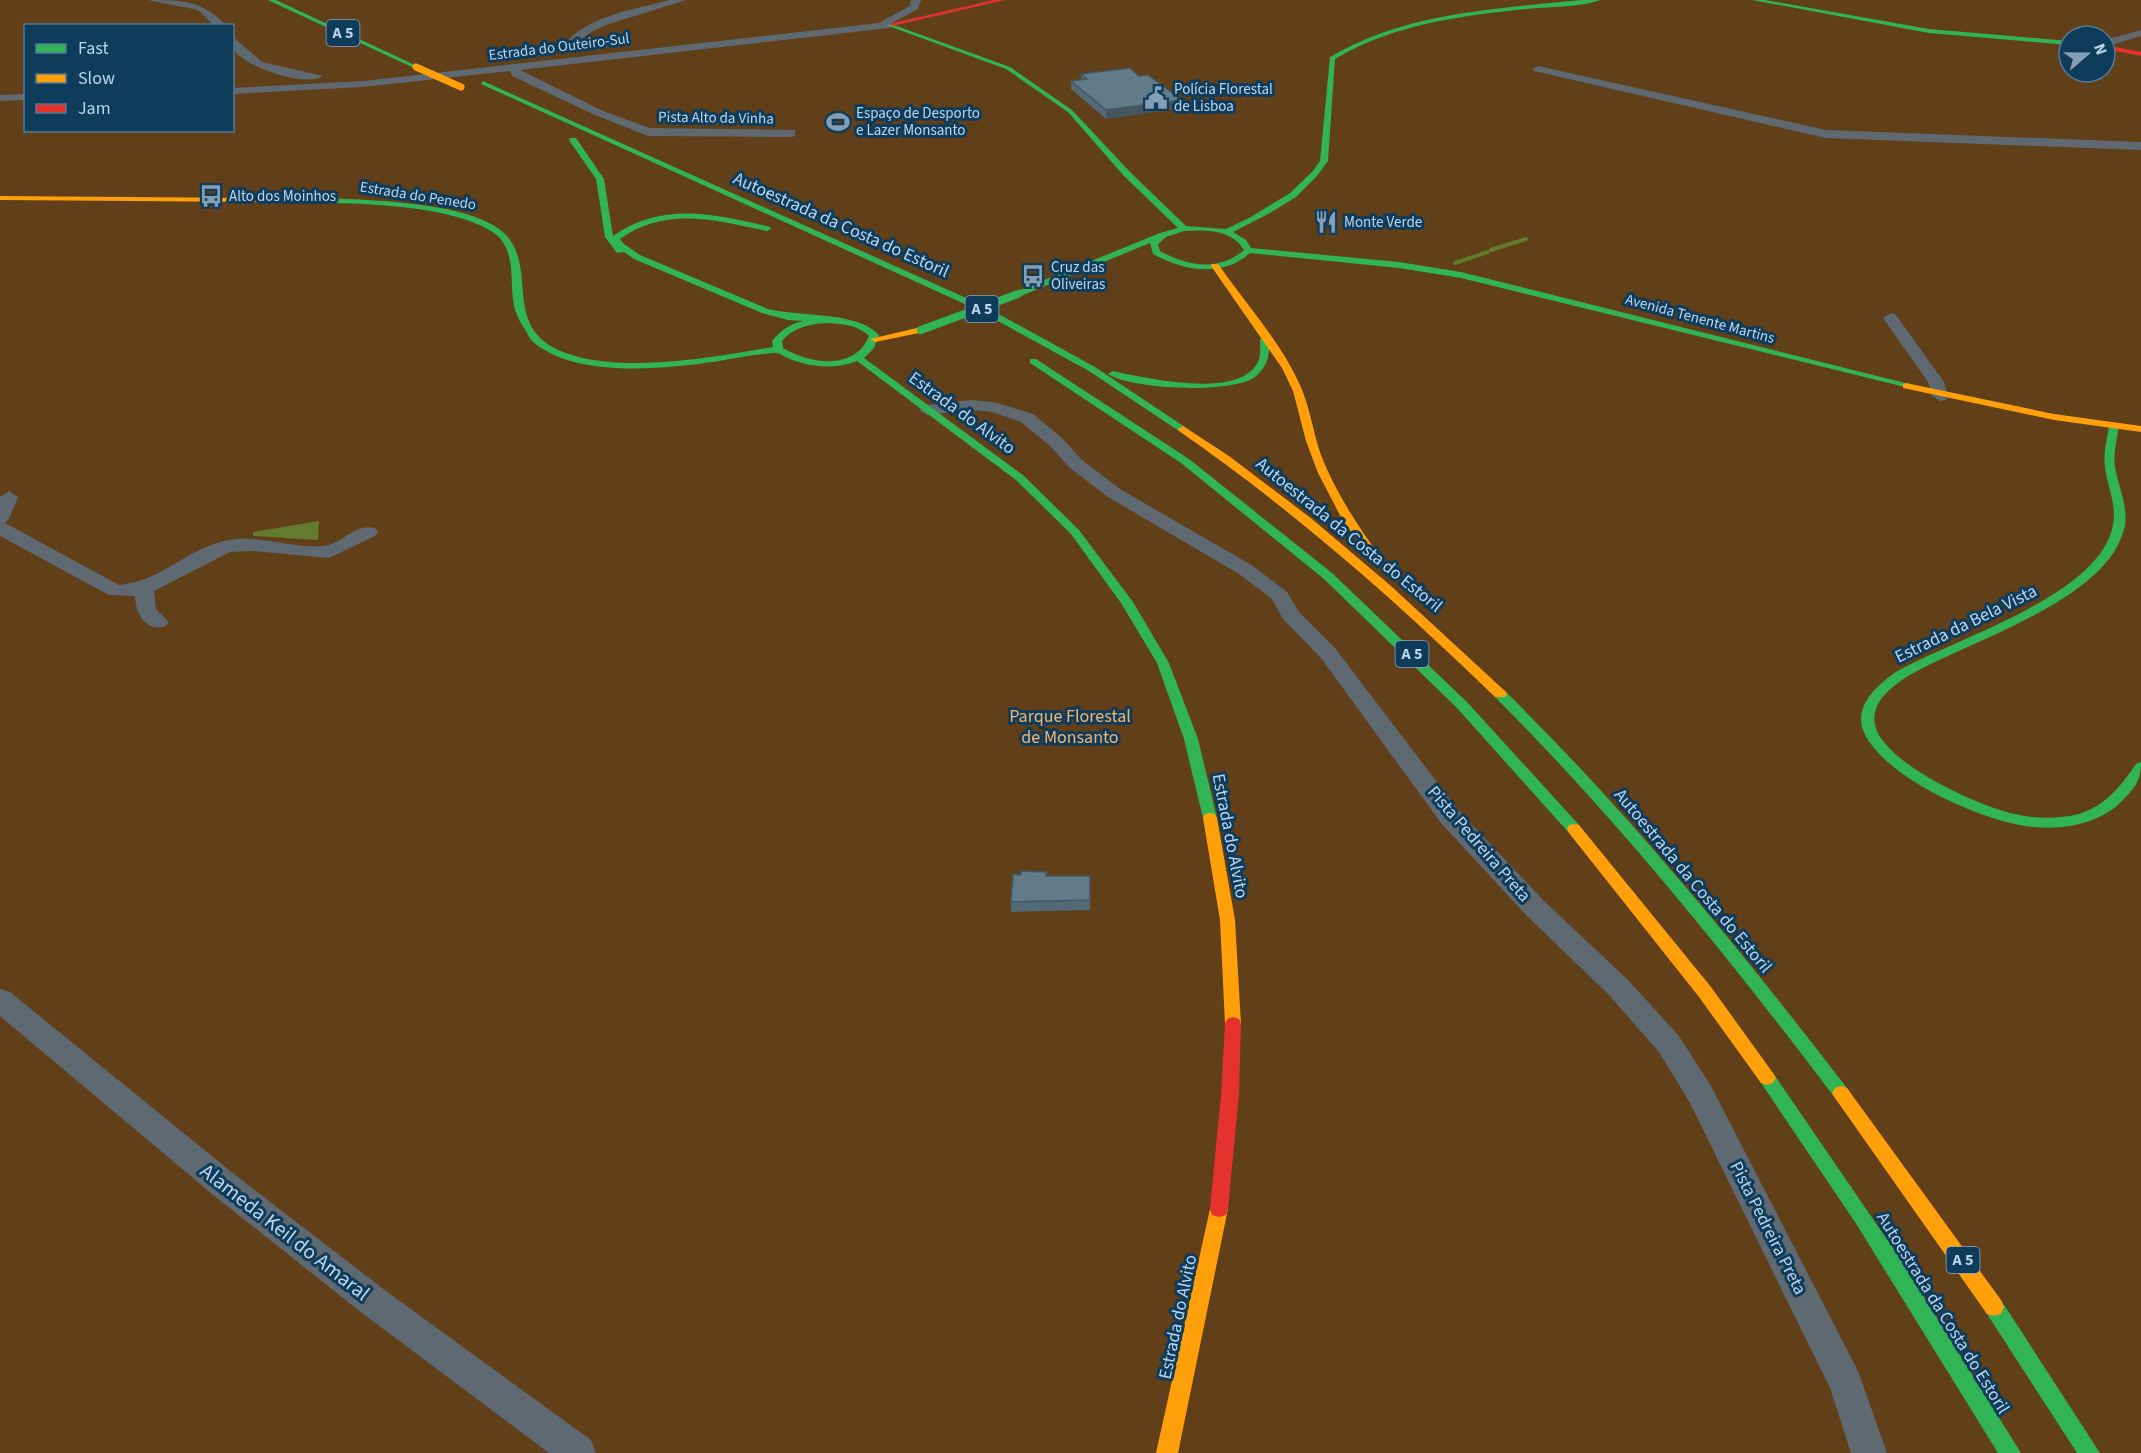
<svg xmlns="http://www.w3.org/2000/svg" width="2141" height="1453" viewBox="0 0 2141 1453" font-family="'Source Sans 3',sans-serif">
<rect width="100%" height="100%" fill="#21394a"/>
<!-- green -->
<path fill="#603f19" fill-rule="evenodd" d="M0 0H2141V1453H0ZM26 26H232V130H26ZM2069 36H2105V72H2069Z"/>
<!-- water -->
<path fill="#627b2c" d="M319 521 318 540 253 536V532Z"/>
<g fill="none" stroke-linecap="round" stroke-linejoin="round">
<!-- stream -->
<g stroke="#627b2c" stroke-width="4">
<path d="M1491 250 1526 239"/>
<path d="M1455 263 1488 252"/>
</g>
<!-- street -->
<g fill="#5f6971" fill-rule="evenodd">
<path d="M148 0C182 0 202 0 227 26H215L198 10Z"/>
<path d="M670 0H686L606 25 591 32 574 45 598 44 603 47 602 49 573 52 563 46C587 15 634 10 670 0Z"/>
<path d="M911 0H921L918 9 892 23 894 25 889 28 520 70 603 111 650 128 795 130V136L791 137 648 136 595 115 512 76 510 71 363 87 232 94V88L363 81 879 23 910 6Z"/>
<path d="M2141 30V36L2105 47V40Z"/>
<path d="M232 36 262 62 323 76C308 88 244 67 234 50 232 46 232 41 232 36Z"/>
<path d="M1538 66 1826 130 2141 142V150L1826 138 1534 71 1533 69Z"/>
<path d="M26 94V100L0 101V95Z"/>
<path d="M1891 313 1896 315 1944 382 1948 396 1946 400 1940 401 1932 396 1928 382 1883 318Z"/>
<path d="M971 400 994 402 1033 414 1062 438 1082 460 1120 489 1253 566 1287 592 1299 612 1335 648 1459 811 1544 901 1628 980 1679 1036 1711 1086 1858 1371 1887 1453H1851L1830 1388 1690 1103 1659 1052 1608 994 1526 915 1441 823 1321 658 1283 619 1272 599 1239 574 1108 497 1070 468 1050 446 1021 422 992 412 971 410 927 415 919 410 927 405Z"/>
<path d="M9 491 18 497 9 519 5 523 119 585C159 582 186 550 224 541 257 533 291 549 324 546 342 544 355 523 375 528L378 532 375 536 329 558 253 551 230 552 154 591 156 609 169 622 166 626C145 632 136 614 135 596L109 595 0 536V497Z"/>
<path d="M0 989 10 992 234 1174 386 1291 591 1440 596 1453H549L362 1313 212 1194 0 1016Z"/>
</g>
<!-- fast -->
<g fill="#30b455" fill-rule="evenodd">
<path d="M268 0H276L419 67 414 68Z"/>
<path d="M1581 0H1600C1584 7 1545 7 1526 9 1459 16 1394 24 1335 59L1328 161 1317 176 1296 197 1270 213 1233 232 1246 240 1251 248 1399 262 1461 272 1909 384V388L1461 278 1399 268 1250 253C1222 278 1184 271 1153 254L1150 243 1021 296H1015V292L1160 233 1178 228 1124 176 1068 112 1006 69 886 25 891 24 1010 67 1072 110 1130 172 1186 226 1226 229 1251 217 1290 193 1312 172 1320 161 1330 57C1406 12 1495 9 1581 0ZM1184 231C1206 230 1231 229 1244 250 1219 272 1187 266 1160 251L1158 244 1166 237Z"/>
<path d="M1752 0H1765L1929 29 2069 41V45L1929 33Z"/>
<path d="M483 81 984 306 1095 367 1188 429 1183 432 1179 431 1089 371 978 310 481 84Z"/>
<path d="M570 138H576L604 179 613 236C662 201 716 214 770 227L771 229 767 231C716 220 666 206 620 239L624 244 640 255 768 309C800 317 857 311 879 335L874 348 864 358 1024 476 1079 530 1133 602 1169 663 1198 739 1217 818 1215 822H1205L1203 818 1184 739 1157 663 1121 603 1071 534 1016 480 857 361C835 370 811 367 790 359 784 357 779 352 773 353 756 354 737 358 719 361 666 369 577 379 533 342 530 339 528 335 526 331 523 326 519 321 517 315 506 289 521 249 491 231 441 200 326 203 267 202L263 200C273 194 295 198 308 198 354 199 474 200 506 235 539 271 500 329 566 353 623 374 714 357 773 347L772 341C781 330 790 324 803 321L788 320 762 313 634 259 624 252 617 253 605 237 596 179 569 140ZM828 323C844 324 857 325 869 336 855 371 810 364 783 348L782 341C794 327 810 324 828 323Z"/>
<path d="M1265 336 1270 339C1269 354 1269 365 1256 376 1235 395 1129 389 1108 374L1113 371C1146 378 1239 400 1258 362 1261 356 1260 346 1260 339Z"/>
<path d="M1030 359H1036L1189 459 1332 573 1467 702 1579 825 1581 829 1579 833H1569L1457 708 1324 579 1181 463 1030 363Z"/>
<path d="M2114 423 2119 426C2117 440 2113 452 2115 467 2118 486 2128 505 2125 525 2111 601 1964 642 1905 678 1889 689 1871 703 1875 725 1883 763 1980 807 2015 814 2035 819 2058 819 2079 814 2105 806 2121 786 2136 764L2141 762C2141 781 2135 788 2122 801 2100 824 2063 830 2033 827 1986 823 1877 776 1862 727 1856 703 1879 684 1896 672 1953 639 2100 596 2113 525 2117 505 2107 486 2105 467 2103 452 2107 440 2109 426Z"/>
<path d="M1500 690 1505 691C1630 814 1740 949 1847 1088L1850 1093 1847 1098 1841 1100 1835 1098C1729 958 1620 822 1495 697L1493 694Z"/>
<path d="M1767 1071 1773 1073 1899 1257 2021 1453H1998L1855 1222 1761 1083 1758 1078 1761 1073Z"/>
<path d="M1994 1298 2001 1300 2100 1453H2077L1987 1314 1984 1307 1987 1300Z"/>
</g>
<!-- slow -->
<g fill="#ff9f0a" fill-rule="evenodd">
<path d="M0 196 267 198 271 200 267 202 0 200Z"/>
<path d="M1212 264H1218C1246 304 1280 341 1300 385 1310 407 1313 432 1321 455 1336 494 1359 527 1383 561L1381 563H1373L1342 519 1318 473 1306 441 1293 391 1282 368 1211 266Z"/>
<path d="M921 327 924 328V332L875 342 870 339Z"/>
<path d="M1906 383 2054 414 2141 426V432L2054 420 1903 388V384Z"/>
<path d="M1183 426 1229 456 1312 519 1391 586 1505 691 1507 694 1505 697H1495C1396 601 1293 510 1179 431L1178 429Z"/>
<path d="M1210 813 1215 814 1217 818 1235 920 1241 1024 1239 1029 1233 1031 1227 1029 1225 1024 1220 920 1203 818 1205 814Z"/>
<path d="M1574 824 1579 825 1711 987 1773 1073 1776 1078 1773 1083 1767 1085 1761 1083 1699 997 1569 833 1567 829 1569 825Z"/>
<path d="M1841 1086 1847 1088 2001 1300 2004 1307 2001 1314 1994 1316 1987 1314 1835 1098 1832 1093 1835 1088Z"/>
<path d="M1219 1201 1226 1203 1228 1209 1178 1453H1156L1210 1209 1212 1203Z"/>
</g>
<!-- jam -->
<g fill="#e5322d" fill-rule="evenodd">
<path d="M994 0H1005L892 26 889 24Z"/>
<path d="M2105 45 2141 52V56L2105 49Z"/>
<path d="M1233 1017 1239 1019 1241 1024 1239 1094 1228 1209 1226 1215 1219 1217 1212 1215 1210 1209 1221 1094 1225 1024 1227 1019Z"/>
</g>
<!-- fast-bridge -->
<path stroke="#30b455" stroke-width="8" d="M921 330 1018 294"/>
<!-- slow-bridge -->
<path stroke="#ff9f0a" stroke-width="7" d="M416 67 461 87"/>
</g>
<!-- wall -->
<g fill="#536a76">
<path d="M1081 74 1139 76 1182 100 1181 108 1106 119 1071 89V81L1081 79Z"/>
<path d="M1090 876V910L1011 912V902Z"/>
</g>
<!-- shaded-wall -->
<path fill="#445660" d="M1182 100 1181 108 1106 119V110Z"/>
<!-- building -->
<g fill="#617b89" stroke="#445660" stroke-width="1.5">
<path d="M1130 68 1139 76 1148 75 1182 100 1106 110 1071 81 1087 79 1081 74Z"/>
<path d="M1021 871 1047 872 1046 876H1090V900L1011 902 1013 874 1021 875Z"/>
</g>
<!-- icons -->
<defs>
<g id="civic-bare" transform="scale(1.8)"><path d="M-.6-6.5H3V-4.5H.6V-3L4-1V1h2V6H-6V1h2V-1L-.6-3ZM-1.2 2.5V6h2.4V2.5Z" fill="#849fb5" stroke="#103c5b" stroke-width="2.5" paint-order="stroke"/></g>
<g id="stadium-bare" transform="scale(1.8)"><path d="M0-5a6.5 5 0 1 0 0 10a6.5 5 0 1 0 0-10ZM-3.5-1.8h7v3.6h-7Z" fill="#849fb5" stroke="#103c5b" stroke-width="2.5" paint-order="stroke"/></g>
<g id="bus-bare" transform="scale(1.8)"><path d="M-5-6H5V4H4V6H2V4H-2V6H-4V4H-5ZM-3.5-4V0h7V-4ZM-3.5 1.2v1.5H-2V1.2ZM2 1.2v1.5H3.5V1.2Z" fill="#849fb5" stroke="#103c5b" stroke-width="2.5" paint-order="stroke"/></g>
<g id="restaurant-bare" transform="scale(1.8)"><path d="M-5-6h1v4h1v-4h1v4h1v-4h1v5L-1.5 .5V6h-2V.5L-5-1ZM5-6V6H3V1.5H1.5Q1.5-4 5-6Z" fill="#849fb5" stroke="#103c5b" stroke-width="2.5" paint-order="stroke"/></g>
</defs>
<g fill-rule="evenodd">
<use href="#civic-bare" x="1156" y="98"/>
<use href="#stadium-bare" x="838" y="122"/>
<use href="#bus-bare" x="211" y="196"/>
<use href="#restaurant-bare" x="1326" y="222"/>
<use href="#bus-bare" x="1033" y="276"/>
</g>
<g text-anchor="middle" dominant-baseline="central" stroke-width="6" stroke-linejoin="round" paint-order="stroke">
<!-- far-street labels -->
<g font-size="15" fill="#bad6ee" stroke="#103c5b">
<text transform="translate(559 47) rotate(-7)">Estrada do Outeiro-Sul</text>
<text transform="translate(716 118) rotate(1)">Pista Alto da Vinha</text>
<text transform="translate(418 196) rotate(9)">Estrada do Penedo</text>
<text transform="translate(1700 319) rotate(15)">Avenida Tenente Martins</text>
</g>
<!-- far-poi labels -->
<g font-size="15" fill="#bad6ee" stroke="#103c5b" text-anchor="start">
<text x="1174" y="89">Polícia Florestal<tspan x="1174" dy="17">de Lisboa</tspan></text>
<text x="856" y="113">Espaço de Desporto<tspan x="856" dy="17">e Lazer Monsanto</tspan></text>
<text x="229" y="196">Alto dos Moinhos</text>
<text x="1344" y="222">Monte Verde</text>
<text x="1051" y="267">Cruz das<tspan x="1051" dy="17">Oliveiras</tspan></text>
</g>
<!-- shield labels -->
<g fill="#103c5b" stroke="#87a8c2" stroke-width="1.5">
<rect x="326.5" y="20" width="33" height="26" rx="4.5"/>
<rect x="965.5" y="296" width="33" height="26" rx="4.5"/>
<rect x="1395.5" y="641" width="33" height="26" rx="4.5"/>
<rect x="1946.5" y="1247" width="33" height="26" rx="4.5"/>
</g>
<g font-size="16" font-weight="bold" fill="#bad6ee">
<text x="343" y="33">A 5</text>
<text x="982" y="309">A 5</text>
<text x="1412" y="654">A 5</text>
<text x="1963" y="1260">A 5</text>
</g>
<!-- street labels -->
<g font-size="18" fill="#bad6ee" stroke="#103c5b">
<text transform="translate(841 225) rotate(24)">Autoestrada da Costa do Estoril</text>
<text transform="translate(962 413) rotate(36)">Estrada do Alvito</text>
<text transform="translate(1349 535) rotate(39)">Autoestrada da Costa do Estoril</text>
<text transform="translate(1966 624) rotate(-26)">Estrada da Bela Vista</text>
<text transform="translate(1230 836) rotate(79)">Estrada do Alvito</text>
<text transform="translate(1479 844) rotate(49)">Pista Pedreira Preta</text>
<text transform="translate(1693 881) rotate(50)">Autoestrada da Costa do Estoril</text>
<text transform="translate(1768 1228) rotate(63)">Pista Pedreira Preta</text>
<text transform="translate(1943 1313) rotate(58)">Autoestrada da Costa do Estoril</text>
<text transform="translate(1178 1317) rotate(-78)">Estrada do Alvito</text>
</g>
<!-- park labels -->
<g font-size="18" fill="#f9b36f" stroke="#103c5b">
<text x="1070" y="716">Parque Florestal<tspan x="1070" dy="21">de Monsanto</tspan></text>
</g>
<!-- near-street labels -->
<g font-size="21" fill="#bad6ee" stroke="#103c5b">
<text transform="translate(285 1232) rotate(38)">Alameda Keil do Amaral</text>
</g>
</g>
<!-- legend -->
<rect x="24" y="24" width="210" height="108" fill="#103c5b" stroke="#547a96" stroke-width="1.5"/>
<rect x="36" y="44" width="30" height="9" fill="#30b455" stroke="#547a96" stroke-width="1.5"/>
<text x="78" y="54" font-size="18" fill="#bad6ee">Fast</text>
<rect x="36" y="74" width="30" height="9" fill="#ff9f0a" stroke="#547a96" stroke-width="1.5"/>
<text x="78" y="84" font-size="18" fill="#bad6ee">Slow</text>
<rect x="36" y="104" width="30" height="9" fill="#e5322d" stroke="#547a96" stroke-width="1.5"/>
<text x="78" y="114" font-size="18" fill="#bad6ee">Jam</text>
<!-- north arrow -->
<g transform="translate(2087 54) rotate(70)"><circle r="28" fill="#103c5b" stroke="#547a96" stroke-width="1.5"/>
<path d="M0-4.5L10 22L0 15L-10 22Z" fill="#849fb5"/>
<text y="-9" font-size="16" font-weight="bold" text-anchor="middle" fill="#bad6ee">N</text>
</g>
</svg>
